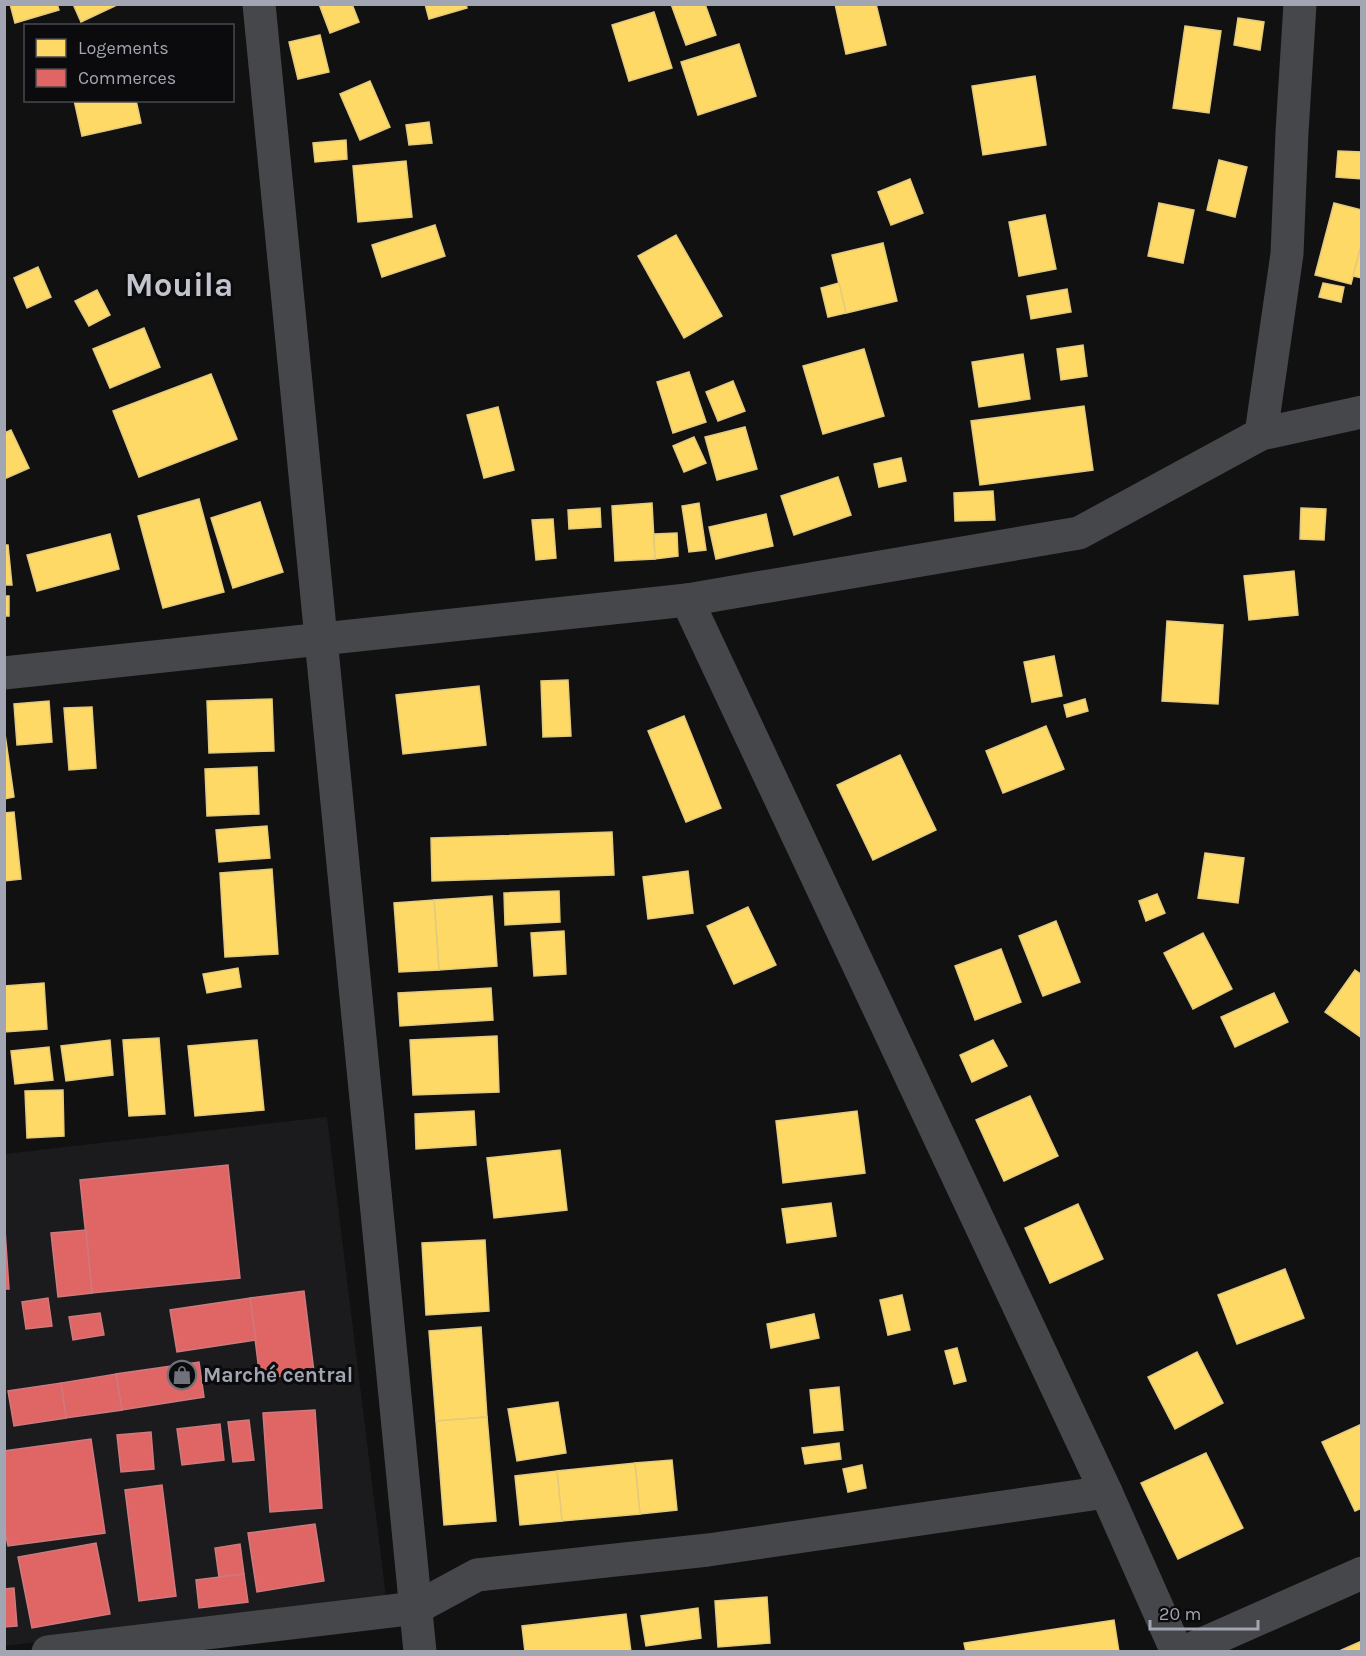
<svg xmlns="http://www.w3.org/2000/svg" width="1366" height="1656" viewBox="0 0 1366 1656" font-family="Karla,sans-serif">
<rect width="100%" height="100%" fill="#111"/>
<!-- built -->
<path fill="#1b1b1d" d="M327 1117 386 1597 5 1646 4 1154Z"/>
<!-- homes -->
<g fill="#ffd966" stroke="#e3ca7d" stroke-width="1.5">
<path d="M10 4H57L59 10 15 23Z"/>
<path d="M73 4H119L81 22Z"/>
<path d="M319 4H352L359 22 330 33Z"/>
<path d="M425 4H466L467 8 429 19Z"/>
<path d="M671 4H705L716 35 686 45Z"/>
<path d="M835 4H876L886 45 846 54Z"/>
<path d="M654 12 672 68 629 81 612 25Z"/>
<path d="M1238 18 1264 22 1260 50 1234 45Z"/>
<path d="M1185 26 1221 31 1209 113 1173 108Z"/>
<path d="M320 35 329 72 298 79 289 42Z"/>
<path d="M739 44 756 96 698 115 681 62Z"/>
<path d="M1035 76 1046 145 983 155 972 86Z"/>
<path d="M370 81 390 127 360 140 340 94Z"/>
<path d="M74 100H136L141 123 82 136Z"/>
<path d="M429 122 432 143 409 145 406 125Z"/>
<path d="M346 140 347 159 315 162 313 143Z"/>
<path d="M1338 151 1362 152V179L1336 177Z"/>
<path d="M1219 160 1247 167 1235 217 1207 210Z"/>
<path d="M406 161 412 217 358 222 353 166Z"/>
<path d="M910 179 923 213 891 225 878 192Z"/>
<path d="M1159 203 1194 210 1183 263 1148 256Z"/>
<path d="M1334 203 1362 210V242L1351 284 1315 275Z"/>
<path d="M1045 215 1056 269 1019 276 1009 222Z"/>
<path d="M435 225 445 256 382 277 372 245Z"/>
<path d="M676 235 722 316 684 338 638 256Z"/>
<path d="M1362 242V278L1353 276Z"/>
<path d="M883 243 897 301 846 313 832 255Z"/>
<path d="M38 267 51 297 27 308 14 278Z"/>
<path d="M839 283 846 313 828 317 821 288Z"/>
<path d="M1323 283 1344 287 1341 302 1319 297Z"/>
<path d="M1067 289 1071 312 1031 319 1027 296Z"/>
<path d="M97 290 110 315 89 326 75 301Z"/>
<path d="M144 328 160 367 110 388 93 349Z"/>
<path d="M1083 345 1087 376 1061 380 1057 349Z"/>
<path d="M864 349 884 416 823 434 803 366Z"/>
<path d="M1023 354 1030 399 979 407 972 362Z"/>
<path d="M689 372 706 422 673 433 657 382Z"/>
<path d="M211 374 237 439 139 477 113 411Z"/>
<path d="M733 381 745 411 718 421 706 392Z"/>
<path d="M1084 406 1093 470 980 485 971 421Z"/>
<path d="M498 407 514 470 484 478 467 415Z"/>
<path d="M745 427 757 469 717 480 705 437Z"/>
<path d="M11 430 29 468 4 479V433Z"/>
<path d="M694 437 706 463 684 472 673 446Z"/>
<path d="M901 458 906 481 879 487 874 464Z"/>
<path d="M838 477 851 515 794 535 781 496Z"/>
<path d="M993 491 995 520 955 521 954 493Z"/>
<path d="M199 499 224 592 163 608 138 516Z"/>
<path d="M260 502 283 572 233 588 211 518Z"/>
<path d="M652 503 655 559 615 561 612 506Z"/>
<path d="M699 503 706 550 689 552 682 506Z"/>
<path d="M600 508 601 527 569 529 568 510Z"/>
<path d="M1301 508 1326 509 1324 540 1300 539Z"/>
<path d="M766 514 773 546 716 559 709 527Z"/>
<path d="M553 519 556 558 536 560 532 520Z"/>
<path d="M677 533 678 556 655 559 654 534Z"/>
<path d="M110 534 119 569 37 591 27 555Z"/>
<path d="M4 545H8L12 585H4Z"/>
<path d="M1294 571 1298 615 1249 620 1244 576Z"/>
<rect x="4" y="596" width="5" height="20"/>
<path d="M1167 621 1223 625 1218 704 1162 701Z"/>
<path d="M1054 656 1062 696 1032 702 1024 662Z"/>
<path d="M568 680 571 736 543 737 541 681Z"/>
<path d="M479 686 486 745 403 754 396 695Z"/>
<path d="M272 699 274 751 209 753 207 701Z"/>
<path d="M1085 699 1088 711 1067 717 1064 705Z"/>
<path d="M49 701 52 742 17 745 14 704Z"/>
<path d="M92 707 96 768 69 770 64 708Z"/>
<path d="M684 716 721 808 686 822 648 731Z"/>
<path d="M1046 726 1064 769 1003 793 986 751Z"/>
<path d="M4 727 14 797 4 799Z"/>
<path d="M900 755 936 830 873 860 837 785Z"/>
<path d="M257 767 259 814 207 816 205 769Z"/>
<path d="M14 812 21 879 4 881V813Z"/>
<path d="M267 826 270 858 219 862 216 830Z"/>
<path d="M612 832 614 875 432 881 431 838Z"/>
<path d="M1205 853 1244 858 1238 903 1198 898Z"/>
<path d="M272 869 278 954 225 957 220 873Z"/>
<path d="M688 871 693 913 648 919 643 877Z"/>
<path d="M559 891 560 922 505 925 504 893Z"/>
<path d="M1157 894 1165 913 1146 921 1139 901Z"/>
<path d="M492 896 497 966 439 970 434 900Z"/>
<path d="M434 900 439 970 399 972 394 903Z"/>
<path d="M748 907 776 965 734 984 707 926Z"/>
<path d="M1056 921 1080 982 1043 996 1019 936Z"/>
<path d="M564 931 566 974 534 976 531 933Z"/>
<path d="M1203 933 1232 989 1193 1009 1164 953Z"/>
<path d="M1001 949 1021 1002 975 1020 955 966Z"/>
<path d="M238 968 241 987 207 993 203 974Z"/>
<path d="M1355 970 1362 975V1038L1325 1012Z"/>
<path d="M44 983 47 1029 4 1032V986Z"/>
<path d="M491 988 493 1020 400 1026 398 993Z"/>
<path d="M1274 993 1288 1022 1235 1047 1221 1017Z"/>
<path d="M497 1036 499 1092 413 1095 410 1040Z"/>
<path d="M159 1038 165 1114 129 1116 123 1040Z"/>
<path d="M110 1040 113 1075 66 1081 61 1046Z"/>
<path d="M257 1040 264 1110 195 1116 188 1046Z"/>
<path d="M993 1040 1007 1066 972 1082 960 1055Z"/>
<path d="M49 1047 53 1080 15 1084 11 1051Z"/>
<path d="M63 1090 64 1136 27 1138 25 1091Z"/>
<path d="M1030 1096 1058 1156 1004 1181 976 1120Z"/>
<path d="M474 1111 476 1145 416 1149 415 1114Z"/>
<path d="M857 1111 865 1173 783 1183 776 1121Z"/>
<path d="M560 1150 567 1210 494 1218 487 1158Z"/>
<path d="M831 1203 836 1236 787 1243 782 1209Z"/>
<path d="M1078 1204 1103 1259 1050 1283 1025 1228Z"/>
<path d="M485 1240 489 1311 426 1315 422 1243Z"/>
<path d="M1285 1269 1304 1318 1237 1344 1218 1295Z"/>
<path d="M902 1295 910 1330 888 1335 880 1300Z"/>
<path d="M814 1314 819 1338 771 1348 767 1324Z"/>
<path d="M481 1327 487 1417 436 1421 429 1331Z"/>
<path d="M957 1348 966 1381 954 1384 945 1351Z"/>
<path d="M1197 1352 1223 1403 1175 1429 1148 1377Z"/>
<path d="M839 1387 843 1430 814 1433 810 1390Z"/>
<path d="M558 1402 566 1453 517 1461 508 1409Z"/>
<path d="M487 1417 496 1521 444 1525 436 1421Z"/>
<path d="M1362 1424V1508L1355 1511 1322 1442Z"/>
<path d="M839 1443 841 1459 805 1464 802 1448Z"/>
<path d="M1206 1453 1243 1528 1178 1559 1141 1483Z"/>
<path d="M672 1460 677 1510 640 1514 635 1463Z"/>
<path d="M635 1463 640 1514 562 1521 557 1471Z"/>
<path d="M862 1465 866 1488 848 1492 843 1469Z"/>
<path d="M557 1471 562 1521 520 1525 515 1476Z"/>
<path d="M767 1597 770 1643 718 1647 715 1601Z"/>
<path d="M698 1608 701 1638 646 1646 641 1616Z"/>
<path d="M626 1614 631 1652H525L522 1626Z"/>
<path d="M1114 1620 1119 1652H966L964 1643Z"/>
<path d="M1362 1641V1652H1337Z"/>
</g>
<!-- shops -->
<g fill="#e06666" stroke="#cd797d" stroke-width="1.5">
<path d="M228 1165 240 1278 92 1293 80 1180Z"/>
<path d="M4 1215 9 1289H4Z"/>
<path d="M86 1230 92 1293 58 1297 51 1233Z"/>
<path d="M304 1291 314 1372 260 1379 250 1298Z"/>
<path d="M48 1298 52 1326 26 1329 22 1302Z"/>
<path d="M250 1298 256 1340 177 1352 170 1310Z"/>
<path d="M100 1313 104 1335 73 1340 69 1317Z"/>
<path d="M199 1362 204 1397 122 1410 116 1374Z"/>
<path d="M116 1374 122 1410 66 1418 61 1383Z"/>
<path d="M61 1383 66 1418 14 1426 8 1391Z"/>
<path d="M315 1410 322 1508 270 1512 263 1413Z"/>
<path d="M249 1420 254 1460 233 1462 228 1422Z"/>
<path d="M220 1424 224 1460 182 1465 177 1429Z"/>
<path d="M151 1432 154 1469 121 1472 117 1435Z"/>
<path d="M91 1439 105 1533 8 1546 4 1526V1451Z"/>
<path d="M162 1485 176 1596 139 1601 125 1490Z"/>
<path d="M315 1524 324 1581 257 1592 248 1533Z"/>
<path d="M96 1543 110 1614 32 1628 18 1557Z"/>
<path d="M240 1544 244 1574 219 1577 215 1548Z"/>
<path d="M244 1574 248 1602 199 1608 196 1580Z"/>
<path d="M14 1588 17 1626 4 1627V1589Z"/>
</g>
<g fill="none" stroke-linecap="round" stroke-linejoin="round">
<!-- minor -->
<g stroke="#46474a" stroke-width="33">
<path d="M259 4 420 1652"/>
<path d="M1261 434 1287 254 1292 132 1300 4"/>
<path d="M687 600 1079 533 1261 434 1362 412"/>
<path d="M4 673 687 600 1106 1492 1177 1652"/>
<path d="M48 1652 416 1608 477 1575 708 1550 1106 1492"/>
<path d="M1184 1652 1362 1573"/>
</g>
</g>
<!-- icons -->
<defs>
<g id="shop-ring" transform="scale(1.5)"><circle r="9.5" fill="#0b0b0d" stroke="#6f727a" stroke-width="1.5"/><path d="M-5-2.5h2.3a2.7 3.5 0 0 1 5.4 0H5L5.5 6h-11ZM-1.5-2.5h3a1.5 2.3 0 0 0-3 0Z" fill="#6f727a"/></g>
</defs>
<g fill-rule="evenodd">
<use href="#shop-ring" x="182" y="1375"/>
</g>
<g text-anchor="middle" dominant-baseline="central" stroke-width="6" stroke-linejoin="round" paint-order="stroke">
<!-- poi labels -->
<g font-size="21" font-weight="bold" fill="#a2a6b2" stroke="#0b0b0d" text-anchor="start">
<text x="203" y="1375">Marché central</text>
</g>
<!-- town labels -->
<g font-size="33" font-weight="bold" fill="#c3c5ce" stroke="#0b0b0d">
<text x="179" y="285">Mouila</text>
</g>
</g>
<!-- border -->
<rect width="1366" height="1656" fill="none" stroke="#a2a6b2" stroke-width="12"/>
<!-- legend -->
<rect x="24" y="24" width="210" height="78" fill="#0b0b0d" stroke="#47494f" stroke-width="1.5"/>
<rect x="36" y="39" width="30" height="18" fill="#ffd966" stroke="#47494f" stroke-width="1.5"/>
<text x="78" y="54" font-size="18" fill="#a2a6b2">Logements</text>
<rect x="36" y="69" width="30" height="18" fill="#e06666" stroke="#47494f" stroke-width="1.5"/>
<text x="78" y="84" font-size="18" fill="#a2a6b2">Commerces</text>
<!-- scale -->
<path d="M1150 1620v9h108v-9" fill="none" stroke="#a2a6b2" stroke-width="3"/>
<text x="1159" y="1620" font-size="18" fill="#a2a6b2" stroke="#0b0b0d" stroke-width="4.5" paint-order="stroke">20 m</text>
</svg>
